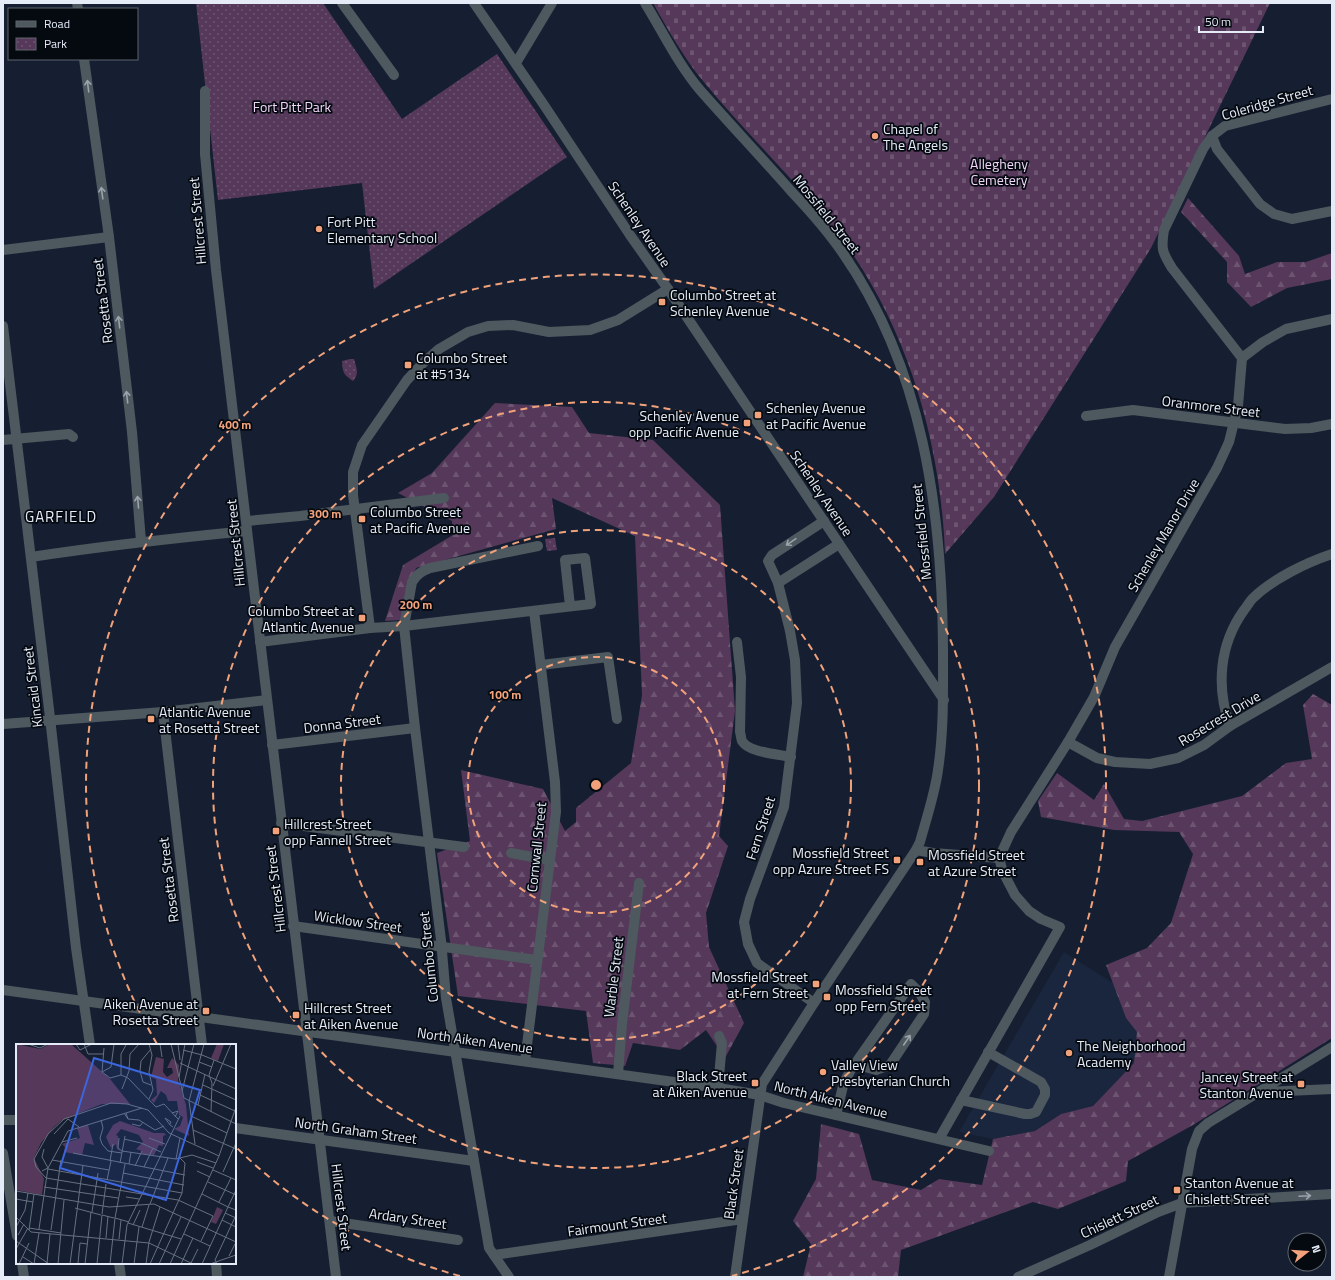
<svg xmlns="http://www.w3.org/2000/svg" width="1335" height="1280" viewBox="0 0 1335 1280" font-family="'Titillium Web',sans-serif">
<defs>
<pattern id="forest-firs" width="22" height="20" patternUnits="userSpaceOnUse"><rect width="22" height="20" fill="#55385a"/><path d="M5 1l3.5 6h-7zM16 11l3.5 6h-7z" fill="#6d5572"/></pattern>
<pattern id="cemetery-stones" width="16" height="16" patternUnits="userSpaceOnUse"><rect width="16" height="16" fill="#55385a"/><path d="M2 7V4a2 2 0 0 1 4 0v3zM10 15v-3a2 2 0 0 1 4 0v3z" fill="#6d5572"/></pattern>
<pattern id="park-dots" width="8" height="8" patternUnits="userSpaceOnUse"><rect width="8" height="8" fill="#55385a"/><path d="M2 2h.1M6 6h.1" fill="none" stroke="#6d5572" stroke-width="1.8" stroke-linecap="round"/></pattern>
</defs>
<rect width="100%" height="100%" fill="#151f31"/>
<!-- built -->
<path fill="#1a263e" d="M1064 952 1113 983 1126 1018 1138 1032 1134 1063 1093 1106 1061 1114 1035 1131 993 1139 959 1132Z"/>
<!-- forest -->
<g fill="url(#forest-firs)">
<path d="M1188 198 1239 256 1245 274 1277 262H1306L1332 253V279L1287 288 1251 307 1227 282V262L1181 212Z"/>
<path d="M495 403 572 407 589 433 653 440 720 505 735 711 719 836 728 846 706 913 709 947 744 1023 725 1058 706 1030 680 1050 633 1043 625 1066 593 1063 586 1011 458 996 437 853 470 841 461 770 543 789 565 831 576 822V808L631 763 642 695 635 536 552 498 556 529 416 568 401 620 385 621 403 565 453 535 452 521 398 493 432 473Z"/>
<path d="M1313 694 1332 705V1038L1193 1125 1128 1161 1126 1181 1058 1209 1033 1202 901 1250 898 1277H803L811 1244 793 1221 816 1179 821 1124 859 1134 872 1180 921 1190 939 1179 982 1185 993 1139 1035 1131 1061 1114 1093 1106 1134 1063 1137 1032 1126 1018 1106 965 1147 948 1171 923 1193 854 1179 832 1114 830 1041 817 1038 801 1057 773 1094 800 1104 784 1124 819 1142 821 1242 796 1286 763 1312 759 1303 705Z"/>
</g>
<!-- cemetery -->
<path fill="url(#cemetery-stones)" d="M653 3H1270L1151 248 994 497 945 554C941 446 910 335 847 246 838 233 827 221 817 209 780 165 739 125 703 81 684 58 668 30 653 3Z"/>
<!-- park -->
<g fill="url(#park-dots)">
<path d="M196 3H323L402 119 497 54 567 157 374 289 362 183 218 200Z"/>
<path d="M350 359H354C356 367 360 374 353 381 343 374 343 373 342 361Z"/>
<path d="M555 538 557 550 547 551 545 539Z"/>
</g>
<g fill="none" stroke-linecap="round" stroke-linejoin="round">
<!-- minor -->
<g stroke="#4e585f" stroke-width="10">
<path d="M77 3 78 9"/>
<path d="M342 3 394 75"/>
<path d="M474 3 544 105 630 235 668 289 944 700"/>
<path d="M645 3C663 32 678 64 700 90 730 124 761 157 791 191 809 210 827 230 842 252 923 368 942 510 943 649 943 689 944 730 938 770 935 793 926 820 920 842L916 850 814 1003 762 1084 735 1277"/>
<path d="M84 59 109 237 132 432 141 541"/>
<path d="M516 63 552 3"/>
<path d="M205 91V154L216 270 336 1277"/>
<path d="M1212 136 1217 149 1260 204 1274 214 1292 219 1332 211"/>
<path d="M3 250 109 237"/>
<path d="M3 326 49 709 76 948 90 1045"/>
<path d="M1242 358 1263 342 1286 329 1332 319"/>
<path d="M1086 416 1133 410 1285 429 1311 428 1332 424"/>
<path d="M3 440 69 434 73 437"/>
<path d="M247 521 300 516 444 498"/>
<path d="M824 521 772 555 768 561 778 583 839 544"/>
<path d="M31 557C103 546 175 538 247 531"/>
<path d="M778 583 790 631 795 660 797 703 784 807 750 899 744 922 748 944 757 963 814 1003"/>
<path d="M370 628 353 495V472L362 445 407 380 424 362 439 349 468 332 488 326 513 325 549 332 590 330 618 320 668 289"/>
<path d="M260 642 370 628 404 626 591 604 585 558 565 560 570 606"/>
<path d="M737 642 741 677 740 732C741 735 741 739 742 741 749 753 779 754 791 757"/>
<path d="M541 665 608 657 617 719"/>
<path d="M163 712 202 1045"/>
<path d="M3 724 163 712 267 700"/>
<path d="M1230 726C1216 687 1219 645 1244 610 1247 607 1249 602 1253 598 1273 579 1305 563 1332 554"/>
<path d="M1068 742 1097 758 1115 762 1150 764 1178 758 1204 745 1230 726 1332 667"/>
<path d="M272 745 415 728"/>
<path d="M281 823 464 847"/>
<path d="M916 850 933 853 999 858"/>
<path d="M511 853 549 860"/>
<path d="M293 926 537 960"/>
<path d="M3 990 718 1088 760 1095 784 1103 989 1151"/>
<path d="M525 1061 556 812 555 782 534 611"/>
<path d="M618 1074 622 1024 639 883"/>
<path d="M718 1088 722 1043 719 1036"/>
<path d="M1262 1092 1332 1089"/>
<path d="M961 1100 1025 1114H1030L1036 1112 1045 1095V1089L1041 1082 988 1052"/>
<path d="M836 1115 844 1082 852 1068 911 984 919 992 925 1002 924 1014 890 1065 876 1070 865 1067 856 1062"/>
<path d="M3 1120H17"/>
<path d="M235 1128 474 1161"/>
<path d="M939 1139 1060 927 1041 919 1029 911 1015 895 1003 872 999 858 1011 832 1068 742 1094 697 1115 647 1217 468 1229 442 1238 406 1242 358 1172 268C1162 252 1161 249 1164 230L1203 149 1212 136 1225 126 1332 99"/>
<path d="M3 1153 17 1236"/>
<path d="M330 1221 458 1240"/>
<path d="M494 1255 743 1219"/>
<path d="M22 1263 24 1277"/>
<path d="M119 1263 121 1277"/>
<path d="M216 1263 217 1277"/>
<path d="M509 1277 489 1248 446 998 441 940 415 728 404 626 412 582C417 574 422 571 430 568L538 546"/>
<path d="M1018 1277 1090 1245 1158 1212 1182 1203 1332 1194"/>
<path d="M1169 1277 1192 1149 1199 1131 1208 1123 1332 1047"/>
</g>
</g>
<!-- one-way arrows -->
<defs><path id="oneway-shaft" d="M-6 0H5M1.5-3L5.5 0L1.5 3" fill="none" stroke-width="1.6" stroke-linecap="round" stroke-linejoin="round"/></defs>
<g stroke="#9aa2ac">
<use href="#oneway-shaft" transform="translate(88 86) rotate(-97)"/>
<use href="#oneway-shaft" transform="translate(102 193) rotate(-98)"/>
<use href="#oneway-shaft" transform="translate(119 322) rotate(-97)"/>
<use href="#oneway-shaft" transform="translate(127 397) rotate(-97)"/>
<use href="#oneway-shaft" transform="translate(138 502) rotate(-95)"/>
<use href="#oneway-shaft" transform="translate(791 542) rotate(146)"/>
<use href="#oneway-shaft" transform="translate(907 1040) rotate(-56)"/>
<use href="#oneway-shaft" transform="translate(1305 1196) rotate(-3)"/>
</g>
<!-- distance rings -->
<g fill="none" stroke="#f1a27b" stroke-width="2" stroke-dasharray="7 5">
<circle cx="596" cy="785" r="128"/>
<circle cx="596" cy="785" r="255"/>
<circle cx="596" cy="785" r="383"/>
<path d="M460 1276A510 510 0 0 1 235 1146M157 1044A510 510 0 1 1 732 1276"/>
</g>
<!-- markers -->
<g fill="#f1a27b" stroke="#050910" stroke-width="1.5">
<circle cx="875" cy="136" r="4"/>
<circle cx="319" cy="229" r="4"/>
<rect x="658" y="298" width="8" height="8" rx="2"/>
<rect x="404" y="361" width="8" height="8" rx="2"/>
<rect x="754" y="411" width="8" height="8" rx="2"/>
<rect x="743" y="419" width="8" height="8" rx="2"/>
<rect x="358" y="515" width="8" height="8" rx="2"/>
<rect x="358" y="614" width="8" height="8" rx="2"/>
<rect x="147" y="715" width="8" height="8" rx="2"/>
<rect x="272" y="827" width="8" height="8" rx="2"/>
<rect x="893" y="856" width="8" height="8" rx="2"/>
<rect x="916" y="858" width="8" height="8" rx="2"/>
<rect x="812" y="980" width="8" height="8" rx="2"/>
<rect x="823" y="993" width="8" height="8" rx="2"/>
<rect x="202" y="1007" width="8" height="8" rx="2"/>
<rect x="292" y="1011" width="8" height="8" rx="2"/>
<circle cx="1069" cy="1053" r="4"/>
<circle cx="823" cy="1072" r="4"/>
<rect x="751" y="1079" width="8" height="8" rx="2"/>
<rect x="1297" y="1080" width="8" height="8" rx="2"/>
<rect x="1173" y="1186" width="8" height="8" rx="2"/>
</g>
<g text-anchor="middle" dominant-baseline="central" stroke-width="3.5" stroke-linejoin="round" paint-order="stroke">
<!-- street labels -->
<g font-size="14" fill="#e5ecf8" stroke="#050910">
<text transform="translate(1267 102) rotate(-16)">Coleridge Street</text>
<text transform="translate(827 214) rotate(51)">Mossfield Street</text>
<text transform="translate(197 221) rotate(-95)">Hillcrest Street</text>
<text transform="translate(640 224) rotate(56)">Schenley Avenue</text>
<text transform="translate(102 301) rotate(-97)">Rosetta Street</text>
<text transform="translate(1211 406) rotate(7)">Oranmore Street</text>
<text transform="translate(822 493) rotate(56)">Schenley Avenue</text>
<text transform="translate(921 532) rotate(-96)">Mossfield Street</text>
<text transform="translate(1163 535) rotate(-60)">Schenley Manor Drive</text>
<text transform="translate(235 543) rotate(-96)">Hillcrest Street</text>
<text transform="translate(32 687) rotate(-97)">Kincaid Street</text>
<text transform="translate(1219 718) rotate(-31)">Rosecrest Drive</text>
<text transform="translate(342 723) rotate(-7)">Donna Street</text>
<text transform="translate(760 828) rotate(-72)">Fern Street</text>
<text transform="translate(536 847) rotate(-84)">Cornwall Street</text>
<text transform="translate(168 880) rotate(-97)">Rosetta Street</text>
<text transform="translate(275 889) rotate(-97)">Hillcrest Street</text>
<text transform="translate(358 921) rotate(8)">Wicklow Street</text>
<text transform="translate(428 957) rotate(-96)">Columbo Street</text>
<text transform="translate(613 977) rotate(-83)">Warble Street</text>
<text transform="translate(475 1040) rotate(8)">North Aiken Avenue</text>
<text transform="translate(831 1099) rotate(14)">North Aiken Avenue</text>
<text transform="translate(356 1130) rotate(8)">North Graham Street</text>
<text transform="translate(733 1184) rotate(-82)">Black Street</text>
<text transform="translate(342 1207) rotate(83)">Hillcrest Street</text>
<text transform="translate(1119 1216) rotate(-25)">Chislett Street</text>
<text transform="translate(408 1218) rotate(8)">Ardary Street</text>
<text transform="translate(617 1224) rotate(-8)">Fairmount Street</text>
</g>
<!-- park labels -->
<g font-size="14" fill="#f1d6f7" stroke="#050910">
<text x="292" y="106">Fort Pitt Park</text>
<text x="999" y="163">Allegheny<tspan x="999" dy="16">Cemetery</tspan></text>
</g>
<!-- poi labels -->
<g font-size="14" fill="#e5ecf8" stroke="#050910" text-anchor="start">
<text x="883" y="128">Chapel of<tspan x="883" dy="16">The Angels</tspan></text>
<text x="327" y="221">Fort Pitt<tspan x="327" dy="16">Elementary School</tspan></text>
<text x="670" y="294">Columbo Street at<tspan x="670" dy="16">Schenley Avenue</tspan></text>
<text x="416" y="357">Columbo Street<tspan x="416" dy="16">at #5134</tspan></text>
<text x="766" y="407">Schenley Avenue<tspan x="766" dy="16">at Pacific Avenue</tspan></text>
<text x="739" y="415" text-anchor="end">Schenley Avenue<tspan x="739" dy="16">opp Pacific Avenue</tspan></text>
<text x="370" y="511">Columbo Street<tspan x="370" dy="16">at Pacific Avenue</tspan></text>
<text x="354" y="610" text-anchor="end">Columbo Street at<tspan x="354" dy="16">Atlantic Avenue</tspan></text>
<text x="159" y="711">Atlantic Avenue<tspan x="159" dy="16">at Rosetta Street</tspan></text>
<text x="284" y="823">Hillcrest Street<tspan x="284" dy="16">opp Fannell Street</tspan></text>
<text x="889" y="852" text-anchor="end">Mossfield Street<tspan x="889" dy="16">opp Azure Street FS</tspan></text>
<text x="928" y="854">Mossfield Street<tspan x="928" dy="16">at Azure Street</tspan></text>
<text x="808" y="976" text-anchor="end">Mossfield Street<tspan x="808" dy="16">at Fern Street</tspan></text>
<text x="835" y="989">Mossfield Street<tspan x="835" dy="16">opp Fern Street</tspan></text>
<text x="198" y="1003" text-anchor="end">Aiken Avenue at<tspan x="198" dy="16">Rosetta Street</tspan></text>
<text x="304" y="1007">Hillcrest Street<tspan x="304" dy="16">at Aiken Avenue</tspan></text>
<text x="1077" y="1045">The Neighborhood<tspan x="1077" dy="16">Academy</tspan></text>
<text x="831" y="1064">Valley View<tspan x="831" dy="16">Presbyterian Church</tspan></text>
<text x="747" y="1075" text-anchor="end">Black Street<tspan x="747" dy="16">at Aiken Avenue</tspan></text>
<text x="1293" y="1076" text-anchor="end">Jancey Street at<tspan x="1293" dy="16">Stanton Avenue</tspan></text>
<text x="1185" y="1182">Stanton Avenue at<tspan x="1185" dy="16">Chislett Street</tspan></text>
</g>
<!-- neighbourhood labels -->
<g font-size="15" letter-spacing="1" fill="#e5ecf8" stroke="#050910">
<text x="61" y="516">GARFIELD</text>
</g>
</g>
<!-- overview -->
<g transform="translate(16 1044)">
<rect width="220" height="220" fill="#151f31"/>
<path d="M140 13 148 15 147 28 151 33 157 29 156 24H151L156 14 163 21 162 36 170 61 173 92 158 85 164 82 167 73 163 71 161 57H152L150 51 145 47 138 59 135 56 141 51 140 35 135 33ZM104 77 138 89H148L150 91 147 92V102L143 101 138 111 126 110V107L120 105 127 98 123 91 105 85 100 91 102 92V104L105 108 101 105 100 100 95 104 90 93 97 81Z" fill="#55385a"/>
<path d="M0 0 24 5 34 0H55L94 35 114 60H86L46 76 38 83 25 99 18 114 28 135 26 151 0 146Z" fill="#55385a"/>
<path d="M201 0H208L202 17 195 14ZM72 81 78 101 69 99 66 111 48 108 49 103 46 100 64 94 61 84ZM201 163 207 166 200 180 195 178Z" fill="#55385a"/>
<path fill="none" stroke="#687181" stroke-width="1" d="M12 0 24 4 32 0M60 0 64 6 76 0M68 0 72 10H87M133 0 136 11 133 28 137 46 133 55M144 0 146 13M155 0 168 54 220 80M162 0 164 16M135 5 125 17 124 27 127 38 135 41M167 6 186 11 220 25M183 18 196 23M164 19 220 45M86 28 94 34 105 31 112 34 140 63M86 28 95 23 98 0M86 28 88 4M105 31V10L110 1M163 33 169 0M187 41 220 56M197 42 215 0M106 45 113 27 114 10 123 0M166 47 178 0M184 51 219 67M182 61 189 30M140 63 148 60 162 75M195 68 196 39 193 31 198 16M108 69 112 75 110 69M156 69 162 67 159 73M175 72 211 89M112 75 123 76 139 86 148 82M85 76 87 84 84 94 86 100 92 107 106 109M116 80 124 82 127 78M154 80 155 78 149 74 154 81 157 83M177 86 220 105M38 90 52 75 63 83M103 94 102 104 106 107M133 94 149 100M108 95 125 99 145 108M46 98 61 94M179 100 173 57 188 0M106 107 160 115 176 111 200 119M57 109 169 131M160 115 164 94M36 116 93 126M94 117 97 100M181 118 197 124M104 119 109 92M113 120 115 108M119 122 126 107M128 123 137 104M32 125 166 149M197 126 220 136M26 127 32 124 26 113 28 105M181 127 194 133M207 128 220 99M107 129 168 141M30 134 20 123 18 115 32 90 48 75 95 59 111 60 132 66 153 89 203 112M30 134 162 156 197 172 185 197M91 136 95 117M192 138 220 151M28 143 102 154M0 147 93 163 138 160 220 198M186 150 212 163 220 146M110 153 123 155M0 155 17 158M203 158 215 134M134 160 152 114M59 164 85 171M76 168 82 129M209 169 220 174M86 170 90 140M86 171 98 174M0 173 15 188 133 199 177 220M99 174 109 120M99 174 113 178M206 176 220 183M112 179 165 195M117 181 124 166M0 183 9 166 12 149M126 183 133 161M13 184 45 189M23 185 32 124 52 87 126 64M13 186 18 150M35 186 45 116M168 190 194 202M2 191 8 180M90 194 92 172M103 195 105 176M0 197 33 220M0 205 12 184M213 212 220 198M7 213 18 220M31 219 34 190M62 219 64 199 71 200M175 219 182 205M3 220 13 199M18 220 23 189M42 220 48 156M54 220 67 121M69 220 75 168M81 220 86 171M94 220 99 174M106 220 111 181 164 72M118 220 123 183M130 220 133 198 144 163M134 220 166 149 169 119 164 114M143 220 165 173M154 220 203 112 220 63M165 220 177 194M186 220 212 163 220 166M194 220 220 211M201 220 199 216 220 171"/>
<path fill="#3b66dd" fill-opacity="0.15" stroke="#3b66dd" stroke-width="2" d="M78 14 184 46 150 156 44 124Z"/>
<rect width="220" height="220" fill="none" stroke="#e5ecf8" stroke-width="2"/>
</g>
<circle cx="596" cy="785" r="6" fill="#f1a27b" stroke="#050910" stroke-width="2"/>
<g font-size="12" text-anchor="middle" font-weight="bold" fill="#f1a27b" stroke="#050910" stroke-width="3.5" stroke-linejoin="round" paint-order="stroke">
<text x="235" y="429">400 m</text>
<text x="325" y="518">300 m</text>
<text x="416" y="609">200 m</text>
<text x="505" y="699">100 m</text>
</g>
<!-- border -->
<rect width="1335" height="1280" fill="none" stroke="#e5ecf8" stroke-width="8"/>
<!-- legend -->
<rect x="8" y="8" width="130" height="52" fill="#050910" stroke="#5f646d"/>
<rect x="16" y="21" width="20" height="6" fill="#4e585f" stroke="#5f646d"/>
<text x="44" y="28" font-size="12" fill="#e5ecf8">Road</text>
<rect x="16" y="38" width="20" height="12" fill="url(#park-dots)" stroke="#5f646d"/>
<text x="44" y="48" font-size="12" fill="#e5ecf8">Park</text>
<!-- north arrow -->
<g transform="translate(1307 1252) rotate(73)"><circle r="19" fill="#050910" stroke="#5f646d"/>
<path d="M0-3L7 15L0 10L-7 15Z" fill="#f1a27b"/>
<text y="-6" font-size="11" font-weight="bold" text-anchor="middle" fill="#e5ecf8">N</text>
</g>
<!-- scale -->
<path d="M1199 26v6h64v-6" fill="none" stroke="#e5ecf8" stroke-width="2"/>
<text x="1205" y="26" font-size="12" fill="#e5ecf8" stroke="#050910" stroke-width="3" paint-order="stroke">50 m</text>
</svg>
